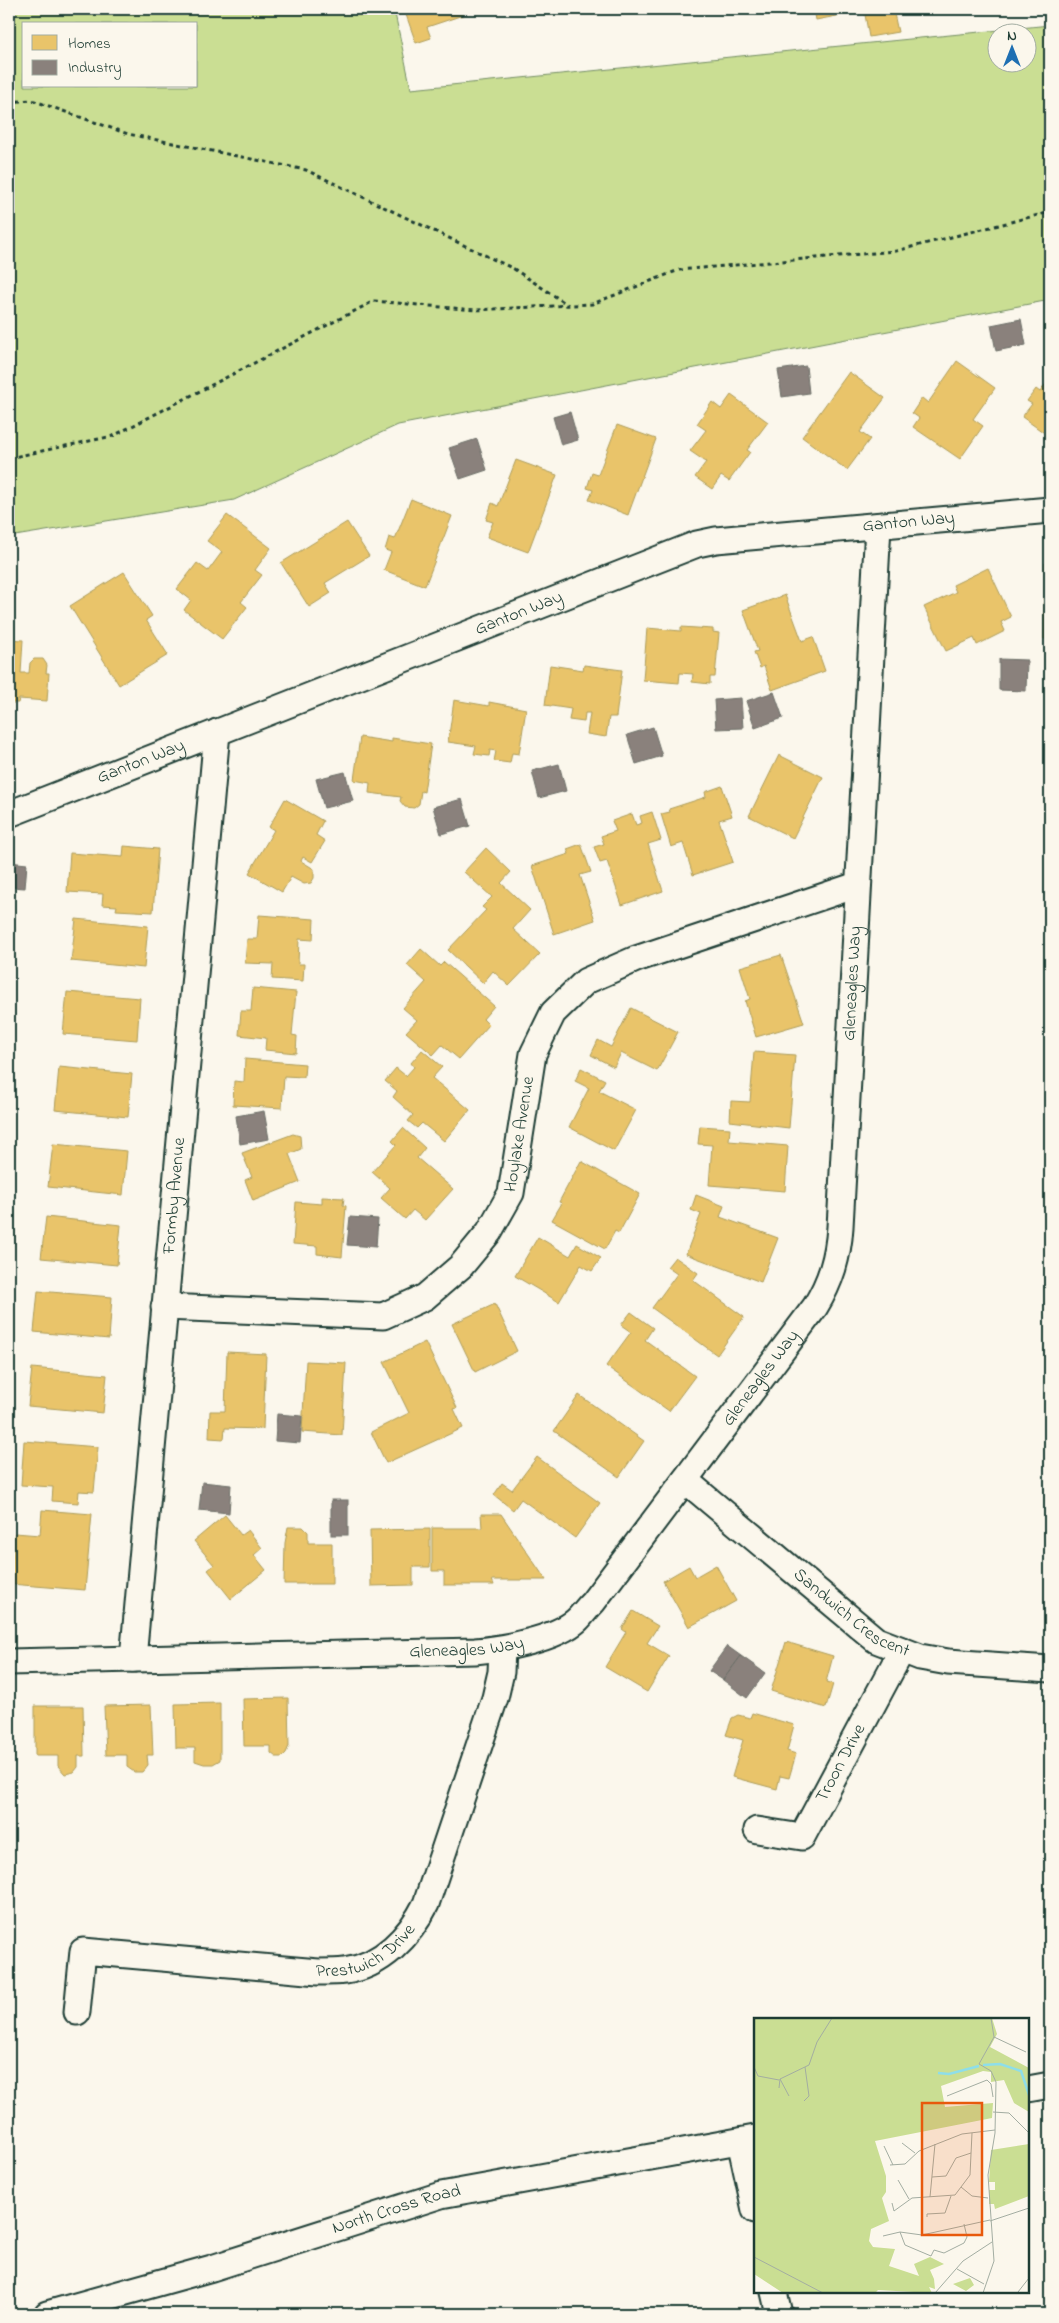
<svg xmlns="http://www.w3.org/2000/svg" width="1059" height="2323" viewBox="0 0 1059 2323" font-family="'Indie Flower',sans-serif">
<rect width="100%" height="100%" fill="#fbf7ec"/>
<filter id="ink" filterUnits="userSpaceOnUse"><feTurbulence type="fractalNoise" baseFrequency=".02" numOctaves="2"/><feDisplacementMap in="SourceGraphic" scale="10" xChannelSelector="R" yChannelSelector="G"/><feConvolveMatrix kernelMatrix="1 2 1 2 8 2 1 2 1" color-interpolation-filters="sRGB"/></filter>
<g filter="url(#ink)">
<!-- green -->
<path fill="#cade93" stroke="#748e64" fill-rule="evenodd" d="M9 9H394L411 89 1050 25V300L398 425 234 500 9 537ZM24 24H196V86H24ZM996 32H1026V62H996Z"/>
<!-- homes -->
<g fill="#e9c46a" stroke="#ac9c5a">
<path d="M404 9H461L463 15 427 27 431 38 416 43Z"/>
<path d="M814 9H861L862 11 816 20Z"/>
<path d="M864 9H893L898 32 869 37Z"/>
<path d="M957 361 995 388 973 419 983 426 960 459 913 427 919 418 912 413 922 398 928 403Z"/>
<path d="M849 372 885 398 860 432 870 439 847 470 802 437Z"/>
<path d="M1050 378V437L1022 417 1032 404 1027 401 1036 389 1040 392Z"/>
<path d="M731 395 768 422 747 450 750 452 729 481 721 476 712 489 695 477 706 462 690 451 706 430 697 424 712 402 721 409Z"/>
<path d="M617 425 656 439 628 515 589 500 593 490 587 488 592 473 598 475Z"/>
<path d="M516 460 557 475 528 552 487 537 493 522 486 520 492 503 498 506Z"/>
<path d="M411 499 452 516 425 586 384 570 391 552 385 550 389 537 395 539Z"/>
<path d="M227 515 271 548 255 570 262 575 241 602 247 607 222 639 184 610 191 600 177 589 197 563 208 571 222 552 207 541Z"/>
<path d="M347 522 369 556 325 583 331 593 309 607 281 563Z"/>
<path d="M1045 563H1050V639H1044Z"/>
<path d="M988 568 1011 617 1001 622 1005 631 977 645 974 638 946 651 924 607 956 592 953 585Z"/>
<path d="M124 572 152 616 146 620 168 655 119 685 70 606Z"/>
<path d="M785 595 802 641 813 637 825 671 772 690 764 666 760 668 754 652 758 651 743 610Z"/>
<path d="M681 627 713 629V632L719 633 715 677H710V684L692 682 693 674 680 673 679 683 643 680 647 628 681 631Z"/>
<path d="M9 639 23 640 21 673H29L30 663 34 659H43L47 665 46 673H49L47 701 19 699 18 703H9Z"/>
<path d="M550 665 583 670 584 665 622 670 616 717H609L606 737 587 734 590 713H585L584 722 569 720 571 709 545 705Z"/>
<path d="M454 700 489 706V702L526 709 519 754 512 753 510 763 494 761 496 751 490 750 489 756 474 754 476 746 448 742Z"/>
<path d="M360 737 392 742V738L431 744 424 792 421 791 419 804 414 808 405 807 400 801 401 797 369 793 370 783 354 780Z"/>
<path d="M779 755 823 777 793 838 749 816Z"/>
<path d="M722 786 732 816 719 820 733 862 693 875 683 843 671 847 661 814 670 812 669 809 706 797 705 792Z"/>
<path d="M285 799 323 821 316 835 325 841 312 862 303 857 301 861 314 869V878L311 883 304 884 291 877 282 892 249 873 274 830 269 827Z"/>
<path d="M652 812 661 840 648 844 663 891 622 905 607 861 600 863 594 847 604 844 601 836 616 831 612 821 632 814 636 825 642 823 640 816Z"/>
<path d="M581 844 591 872 580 875 595 920 554 934 532 866 569 854 567 849Z"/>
<path d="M124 846 158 849 153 912 116 910 117 906 102 905 103 894 67 892 70 853 123 857Z"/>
<path d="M486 848 511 872 501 883 530 910 513 929 540 954 509 986 493 971 483 983 448 950 486 910 482 907 492 897 464 872Z"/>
<path d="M259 915 314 919 313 940 299 939 298 964H304L303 981 272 979 273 964 245 963 247 939H257Z"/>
<path d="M76 919 148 926 144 968 71 961Z"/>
<path d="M421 949 440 966 444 962 494 1006 483 1019 489 1025 459 1059 442 1045 433 1055 406 1032 417 1020 403 1008 426 982 407 965Z"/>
<path d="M781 955 804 1023 756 1037 745 1001 750 999 740 967Z"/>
<path d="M253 988 296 992 292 1035 297 1036 296 1053 265 1050 266 1038 239 1035 241 1011H251Z"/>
<path d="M67 992 140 998 137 1040 63 1034Z"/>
<path d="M631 1008 678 1032 657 1071 621 1053 614 1067 591 1055 598 1040 611 1047Z"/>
<path d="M422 1050 442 1067 432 1078 470 1110 444 1141 422 1123 417 1128 408 1121 413 1115 393 1097 397 1091 385 1081 396 1068 406 1076 414 1067 411 1063Z"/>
<path d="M754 1052 795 1055 789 1128 730 1121 731 1101 750 1102Z"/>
<path d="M245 1059 305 1064 304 1077 284 1076 282 1108 233 1105 234 1081 244 1082Z"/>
<path d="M59 1067 132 1074 128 1117 55 1110Z"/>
<path d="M581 1068 605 1080 599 1091 636 1110 614 1151 569 1127 589 1088 575 1081Z"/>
<path d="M700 1126 730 1128 729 1141 788 1146 785 1191 709 1185 712 1145 698 1144Z"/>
<path d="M403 1128 425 1148 417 1158 453 1189 425 1220 413 1210 405 1219 381 1198 390 1188 372 1172 396 1145 392 1141Z"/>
<path d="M293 1134 300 1136 301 1149 289 1154 300 1182 253 1201 245 1180 252 1177 242 1153Z"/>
<path d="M53 1144 127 1151 123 1195 48 1187Z"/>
<path d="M581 1161 640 1194 619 1233 615 1231 605 1249 552 1220 562 1203 559 1202Z"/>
<path d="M696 1195 724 1206 720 1217 778 1238 761 1282 686 1254 701 1214 691 1210Z"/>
<path d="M322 1197 344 1198 343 1205 346 1206 342 1257 317 1254V1246L293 1244 296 1202 322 1204Z"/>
<path d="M46 1217 121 1225 117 1265 41 1258Z"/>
<path d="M538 1237 570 1256 577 1244 601 1258 592 1271 581 1265 559 1302 515 1276Z"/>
<path d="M675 1257 698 1273 693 1280 744 1317 717 1355 652 1308 677 1274 667 1267Z"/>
<path d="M38 1291 112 1297 109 1339 34 1332Z"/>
<path d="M495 1304 517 1351 475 1372 452 1324Z"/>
<path d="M631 1312 653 1328 645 1340 695 1376 669 1411 606 1366 631 1332 621 1325Z"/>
<path d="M425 1342 457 1408 454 1409 463 1428 386 1463 371 1432 409 1413 384 1362Z"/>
<path d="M227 1352 266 1354 263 1429 225 1428 224 1439 209 1438 210 1411H225Z"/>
<path d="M306 1361 346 1363 342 1435 302 1432Z"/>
<path d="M32 1368 107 1375 103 1413 28 1406Z"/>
<path d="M579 1395 644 1441 619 1477 554 1431Z"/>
<path d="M24 1441 98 1447 94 1492 79 1491 78 1503 52 1501 53 1487 21 1485Z"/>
<path d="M537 1457 600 1503 575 1538 521 1499 513 1510 494 1495 502 1483 512 1490Z"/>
<path d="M42 1510 92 1514 85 1590 10 1584 15 1533 40 1535Z"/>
<path d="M481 1514H501L546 1580H492L494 1585H444V1571H432V1528H482Z"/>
<path d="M225 1515 241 1535 248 1530 262 1548 254 1555 266 1570 231 1599 208 1570 214 1565 194 1541Z"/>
<path d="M288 1527H303L308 1532V1543H332V1584H284L285 1543Z"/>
<path d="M430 1529V1567H413V1585L371 1586 370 1530Z"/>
<path d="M716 1565 736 1601 689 1627 663 1581 689 1566 695 1577Z"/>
<path d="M633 1611 658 1626 647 1643 669 1656 647 1692 605 1667 626 1632 622 1629Z"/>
<path d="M786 1642 833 1656 826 1682 833 1684 826 1708 771 1691Z"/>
<path d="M288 1698 289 1746 286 1753 282 1757H276L271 1753V1746H244L243 1699Z"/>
<path d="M220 1703V1760L213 1764H204L195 1761V1748H176L175 1704Z"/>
<path d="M151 1705 153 1755H147L148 1765 142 1772H134L127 1767V1755H106L104 1706Z"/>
<path d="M35 1706H83L84 1756H78V1767L74 1772 65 1774 58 1766V1756H35Z"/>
<path d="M13 1708 14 1759H11V1770L9 1773V1709Z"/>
<path d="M752 1713 794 1725 787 1751 796 1754 789 1778 780 1776 777 1789 732 1777 743 1740 726 1735 732 1718 738 1715 750 1718Z"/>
</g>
<!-- industry -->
<g fill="#8a817c" stroke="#6a6d66">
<path d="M1021 319 1026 345 996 351 991 325Z"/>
<path d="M806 366 809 393 782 397 778 370Z"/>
<path d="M570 412 578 440 561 445 553 417Z"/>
<path d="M477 439 487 470 460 479 449 448Z"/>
<path d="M999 659 1027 660 1026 691 999 690Z"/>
<path d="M774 692 783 718 755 728 746 701Z"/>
<path d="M741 698 743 728 716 729 714 700Z"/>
<path d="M653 727 662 756 636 764 627 735Z"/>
<path d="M559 764 566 791 539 798 532 771Z"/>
<path d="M345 772 353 801 324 808 316 779Z"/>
<path d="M462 799 470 826 441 834 433 807Z"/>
<path d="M9 862 27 864 25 888 9 887Z"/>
<path d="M264 1111 269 1139 240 1144 236 1116Z"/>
<path d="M350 1217 378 1219 376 1247 347 1245Z"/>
<path d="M277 1414 302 1416 300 1443 275 1441Z"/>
<path d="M202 1482 231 1485 229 1513 199 1510Z"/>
<rect x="331" y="1500" width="17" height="35"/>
<path d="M727 1646 741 1656 723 1680 709 1671Z"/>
<path d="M741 1656 765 1673 747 1698 723 1680Z"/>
</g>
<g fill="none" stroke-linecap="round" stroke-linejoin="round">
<!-- minor casing -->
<g stroke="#1f3d34" stroke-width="29">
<g id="minor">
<path id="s1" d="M9 814 697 544 716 540 1050 510"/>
<path id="s2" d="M164 1307 383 1316 425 1297 461 1266 489 1232 511 1193 533 1054 553 1013 586 981 636 959 857 885"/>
<path id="s3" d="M685 1480 876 1640 920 1657 948 1662 1050 1669"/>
<path id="s4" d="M133 1659 217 732"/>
<path id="s5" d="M9 1662 475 1651C503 1649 556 1639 577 1620 583 1614 587 1608 593 1602L815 1307C831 1281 838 1257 840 1227L878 526"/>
<path id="s6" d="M757 1830 802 1837 902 1650"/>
<path id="s7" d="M77 2012 83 1951 318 1972C327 1972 337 1972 345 1971 382 1966 410 1936 426 1904L495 1698 501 1672 502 1649"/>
<path d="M1028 2089 1050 2085"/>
<path d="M740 2141 755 2210"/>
<path d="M774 2292 779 2314"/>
<path id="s8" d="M47 2314 212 2268 441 2195 755 2138"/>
</g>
</g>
<!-- path -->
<g stroke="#1f3d34" stroke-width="3" stroke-dasharray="4 4" stroke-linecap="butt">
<path d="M9 102 32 100 128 134 306 170 514 269 568 305"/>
<path d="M9 458 113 436 374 301 475 310 592 304 679 270 896 251 1050 212"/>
</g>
<!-- minor -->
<use href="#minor" stroke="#fbf7ec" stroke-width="25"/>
</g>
</g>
<g text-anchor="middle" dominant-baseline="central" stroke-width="5" stroke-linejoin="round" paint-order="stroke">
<!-- street labels -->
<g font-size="18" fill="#1f3d34" stroke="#fbf7ec">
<text stroke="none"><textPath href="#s1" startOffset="952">Ganton Way</textPath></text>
<text stroke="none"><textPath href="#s1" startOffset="548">Ganton Way</textPath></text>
<text stroke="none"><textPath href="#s1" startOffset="142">Ganton Way</textPath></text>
<text stroke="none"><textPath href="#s5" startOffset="1296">Gleneagles Way</textPath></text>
<text stroke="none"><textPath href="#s2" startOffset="461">Hoylake Avenue</textPath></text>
<text stroke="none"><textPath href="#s4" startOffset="465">Formby Avenue</textPath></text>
<text stroke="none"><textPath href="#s5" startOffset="878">Gleneagles Way</textPath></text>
<text stroke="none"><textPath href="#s3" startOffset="214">Sandwich Crescent</textPath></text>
<text stroke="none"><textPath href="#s5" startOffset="458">Gleneagles Way</textPath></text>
<text stroke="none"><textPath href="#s6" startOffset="129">Troon Drive</textPath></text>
<text stroke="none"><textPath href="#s7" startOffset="351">Prestwich Drive</textPath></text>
<text stroke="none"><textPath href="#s8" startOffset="365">North Cross Road</textPath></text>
</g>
</g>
<!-- overview -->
<g transform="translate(754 2018)">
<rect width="275" height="275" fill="#fbf7ec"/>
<path d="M0 0H238L243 16 236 29 275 50V94L260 85 250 62 237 64V54L229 53 187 68 191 89 239 85 238 100 121 123 132 158V174L128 180 135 203 117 211 115 223 119 229 141 231 135 248 165 258 160 246 176 239 190 246 176 252 180 261 181 271 175 269 178 275 124 272 121 275H29L0 256ZM275 126V178L241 191 240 186H235V172H241V164H235L237 132ZM216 260 220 267 212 273 199 266Z" fill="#cade93"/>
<path fill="none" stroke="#8edee9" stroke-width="2.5" d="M229 47 246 46 267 53 275 77M184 55 195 56 225 48"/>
<path fill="none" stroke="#a3ada2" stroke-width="1" d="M240 19 272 34M0 49 4 58 25 62M26 61 35 78M25 70 26 61 55 47 63 24 78 0M193 78 233 62 237 66 239 79M50 83 55 78 51 49M239 94 255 95 275 115M148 125 161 135M130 128 139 147M136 147 151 146 165 133 208 116 241 112M178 159 192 158 202 140 217 135M144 162 155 181M207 169 218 178 234 180M176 179 181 126M138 185 140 193 158 180 201 177 216 157 218 115M173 199V196L191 195 197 178M236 203 275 190M146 214 151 227 177 238 180 232 190 235 210 225 213 219 210 206M129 218 146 214 168 217 236 202M0 239 69 275M203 251 230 266M264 274 275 260M181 275 209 243 238 224M229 275 240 243 234 157 241 115 242 64 237 53 225 46 240 19 237 0"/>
<path fill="#e8590c" fill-opacity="0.15" stroke="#e8590c" stroke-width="2.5" d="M168 85H228V217H168Z"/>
<rect width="275" height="275" fill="none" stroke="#1f3d34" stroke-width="2.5"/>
</g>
<!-- margin -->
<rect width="1059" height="2323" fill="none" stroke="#fbf7ec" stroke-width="30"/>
<rect x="15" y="15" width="1029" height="2293" fill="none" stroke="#1f3d34" stroke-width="2" filter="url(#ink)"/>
<!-- legend -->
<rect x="22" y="22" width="175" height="65" fill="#fbf7ec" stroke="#a3ada2"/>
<rect x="32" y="35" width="25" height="15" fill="#e9c46a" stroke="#a3ada2"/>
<text x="68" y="48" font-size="15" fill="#1f3d34">Homes</text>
<rect x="32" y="60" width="25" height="15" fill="#8a817c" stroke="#a3ada2"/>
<text x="68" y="72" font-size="15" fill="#1f3d34">Industry</text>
<!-- north arrow -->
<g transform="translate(1012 48)"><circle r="24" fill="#fbf7ec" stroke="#a3ada2"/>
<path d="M0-4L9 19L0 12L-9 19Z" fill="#1f6fb2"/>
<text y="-8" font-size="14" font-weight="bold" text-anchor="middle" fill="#1f3d34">N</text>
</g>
</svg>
